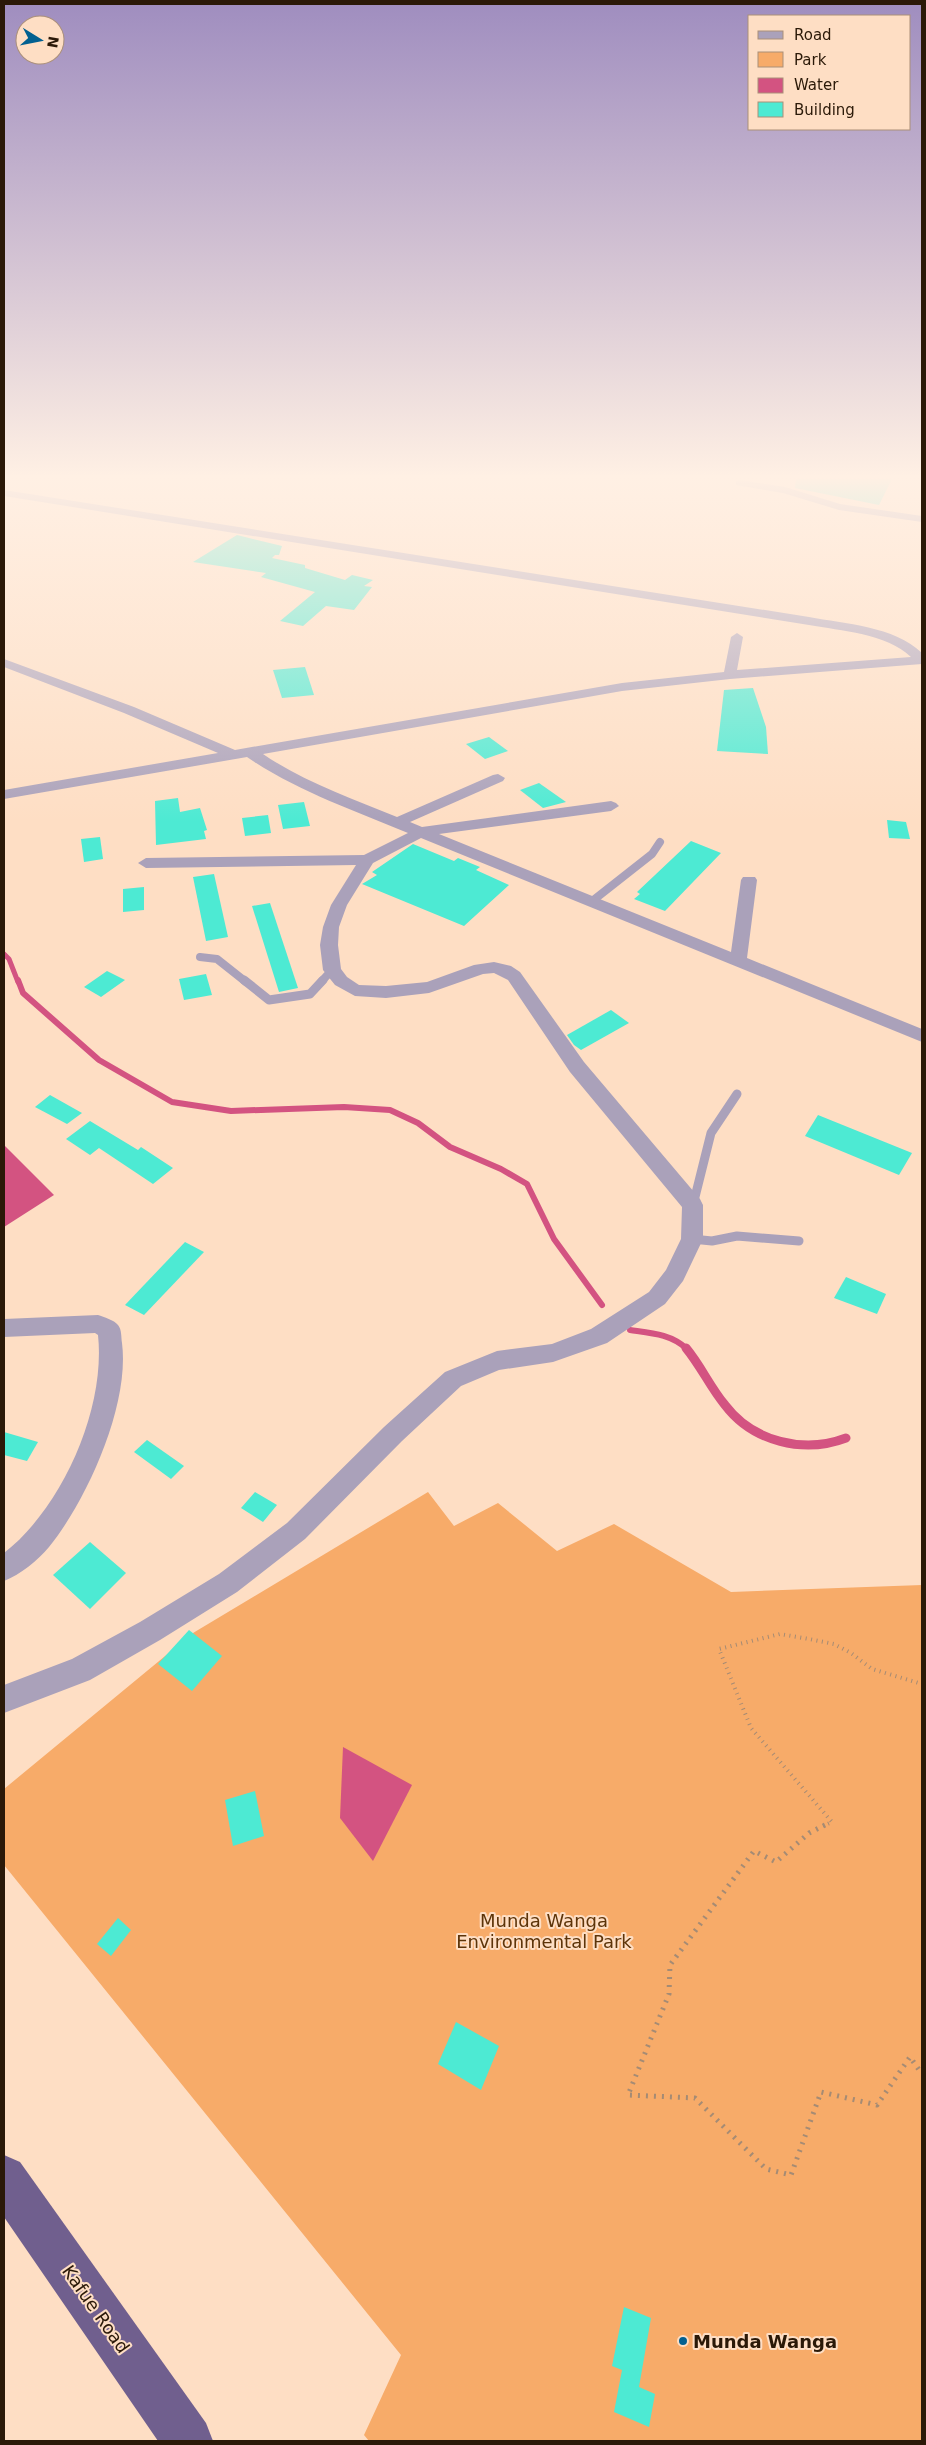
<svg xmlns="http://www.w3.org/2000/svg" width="926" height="2445" viewBox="0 0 926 2445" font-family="'DejaVu Sans',sans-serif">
<rect width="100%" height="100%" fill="#fedec4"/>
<!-- green -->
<path fill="#f7ab69" d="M428 1492 454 1526 498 1503 557 1551 614 1524 731 1592 922 1585V2441H369L364 2435 401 2355 4 1865V1789L193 1633Z"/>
<!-- water -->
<g fill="#d35381">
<path d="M4 1145 54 1195 4 1227Z"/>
<path d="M343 1747 412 1785 373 1861 340 1818Z"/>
</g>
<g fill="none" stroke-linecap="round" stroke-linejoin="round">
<!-- stream-far2 -->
<path stroke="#d35381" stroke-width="5" d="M4 954 9 959 18 982"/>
<!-- stream-far1 -->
<g stroke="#d35381" stroke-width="6">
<path d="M18 980 23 993 99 1060 172 1102 231 1111 344 1107 390 1110 418 1123 450 1147 501 1169 527 1184 554 1239 602 1305"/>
<path d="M630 1330C651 1333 671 1334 687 1349"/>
</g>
<!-- stream -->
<path stroke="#d35381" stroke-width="9" d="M686 1348C701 1366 710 1387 725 1405 753 1442 804 1454 846 1438"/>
</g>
<!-- building -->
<g fill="#4dead3">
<path d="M796 479H892L879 505 795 488Z"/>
<path d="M237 535 282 546 279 555H275L272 558 305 565V568L345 580 352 575 373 580 364 586 372 587 354 610 326 606 303 626 280 621 315 592 261 577 266 573 193 562Z"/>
<path d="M305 667 314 695 282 698 273 670Z"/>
<path d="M753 688 766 727 768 754 717 751 724 690Z"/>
<path d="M489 737 508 751 485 759 466 744Z"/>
<path d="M539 783 566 802 543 808 520 790Z"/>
<path d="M178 798 180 812 200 808 207 830 204 831 206 839 156 845 155 801Z"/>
<path d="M304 802 310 826 283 829 278 805Z"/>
<path d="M268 815 271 833 245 836 242 818Z"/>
<path d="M887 820 906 822 910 839 889 838Z"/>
<path d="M100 837 103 859 84 862 81 839Z"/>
<path d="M691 841 721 853 665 911 634 899 640 894 637 892Z"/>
<path d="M413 844 454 861 458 858 480 867 476 870 509 885 464 926 362 884 377 875 372 872Z"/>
<path d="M214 874 228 937 206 941 193 877Z"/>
<path d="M144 887V910L123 912V889Z"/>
<path d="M270 903 298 988 279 992 252 906Z"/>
<path d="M107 971 125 980 101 997 84 987Z"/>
<path d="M206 974 212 995 184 1000 179 979Z"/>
<path d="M611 1010 629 1023 581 1050 574 1045 567 1035Z"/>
<path d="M50 1095 82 1113 67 1124 35 1107Z"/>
<path d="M818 1115 912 1153 899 1175 805 1136Z"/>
<path d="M90 1121 138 1150 141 1147 173 1168 153 1184 99 1148 90 1155 66 1139Z"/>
<path d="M185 1242 204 1252 144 1315 125 1305Z"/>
<path d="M846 1277 886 1294 877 1314 834 1298Z"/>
<path d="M4 1432 38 1442 27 1461 4 1455Z"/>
<path d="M147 1440 184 1466 171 1479 134 1452Z"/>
<path d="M255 1492 277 1505 263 1522 241 1508Z"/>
<path d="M90 1542 126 1573 90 1609 53 1575Z"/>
<path d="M189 1630 222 1656 192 1691 158 1664Z"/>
<path d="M255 1791 264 1836 233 1846 225 1800Z"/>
<path d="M118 1918 131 1930 111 1956 97 1944Z"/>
<path d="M456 2022 499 2046 481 2090 438 2064Z"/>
<path d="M624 2307 651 2318 639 2387 655 2394 649 2427 614 2412 622 2370 612 2366Z"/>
</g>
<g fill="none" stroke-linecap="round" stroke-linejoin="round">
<!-- path-far1 -->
<path stroke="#a58b74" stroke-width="4" stroke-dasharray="1 4.5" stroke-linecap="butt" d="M823 1826 832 1822 751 1728 719 1649 780 1634 809 1639 834 1644 851 1653 872 1669 922 1684"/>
<!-- path -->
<path stroke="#a58b74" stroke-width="5" stroke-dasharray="2 6" stroke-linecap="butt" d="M825 1825 809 1833 776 1862 754 1851 670 1965 669 1994 628 2095 695 2098 766 2169 791 2175 821 2092 877 2105 910 2057 922 2074"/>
<!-- service-far1 -->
<g stroke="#aaa1ba" stroke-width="8">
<path d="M591 902 652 854 660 842"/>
<path d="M200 957 217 959 246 982"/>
<path d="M321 982 332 970"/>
</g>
<!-- service -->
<g stroke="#aaa1ba" stroke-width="9">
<path d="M244 980 269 1000 310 994 323 980"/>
<path d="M693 1205 711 1133 737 1094"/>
<path d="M692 1239 712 1241 737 1236 799 1241"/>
</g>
<!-- minor -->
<g fill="#aaa1ba" fill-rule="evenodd">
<path d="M740 480 785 487 840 504 922 516V522L839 510 783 493 736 485V481Z"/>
<path d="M4 490 809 617C845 624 894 626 922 653V664L730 679 622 691 263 754C304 782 351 798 397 817L493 775 498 774 505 778 503 781 410 822 422 827 611 801 616 803 619 806 611 811 439 834 731 952 741 880 743 877H755L757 880 747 958 922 1029V1042L421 838 373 863 347 905 339 927 338 945 341 969 347 977 359 985 386 986 427 982 474 965 494 962 511 966 520 972 584 1062 700 1199 703 1205V1239L683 1281 665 1304 607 1343 553 1362 499 1370 461 1386 402 1441 305 1539 237 1592 160 1640 90 1680 4 1713V1685L72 1659 140 1622 219 1574 287 1523 384 1427 445 1372 497 1351 552 1344 591 1329 649 1292 666 1270 681 1239 682 1207 570 1072 508 980 494 973 483 974 429 993 386 998 355 996 335 985 323 970 320 945 323 927 331 905 356 865 146 868 138 863 146 858 364 855 408 833C353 810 297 791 247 757L4 799V790L218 753 124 713 4 667V659L134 707 235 750 622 683 724 672 731 637 737 633 743 637 737 670 911 657C886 633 841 631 809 625L4 496Z"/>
<path d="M98 1315C104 1317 114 1320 118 1325 122 1330 121 1337 122 1343 130 1405 87 1500 49 1547 38 1560 20 1575 4 1581V1553C62 1508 106 1409 98 1335L95 1333 4 1337V1319Z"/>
</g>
<!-- trunk -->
<path fill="#705f8e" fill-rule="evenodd" d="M4 2155 20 2162 206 2423 213 2441H158L4 2217Z"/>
</g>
<!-- sky -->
<linearGradient id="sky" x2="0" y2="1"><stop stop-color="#9f8dbf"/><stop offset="0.58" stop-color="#fff0e4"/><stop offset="1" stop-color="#fff0e4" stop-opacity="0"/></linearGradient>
<rect width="926" height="822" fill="url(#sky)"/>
<!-- markers -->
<circle fill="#026090" stroke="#fedec4" stroke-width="2" cx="683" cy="2341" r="5"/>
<g text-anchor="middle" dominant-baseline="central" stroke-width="4" stroke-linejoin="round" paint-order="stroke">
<!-- near-park labels -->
<g font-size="18" fill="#5d3409" stroke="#fedec4">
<text x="544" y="1920">Munda Wanga<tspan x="544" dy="21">Environmental Park</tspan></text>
</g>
<!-- near-street labels -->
<g font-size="18" fill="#2b1908" stroke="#fedec4">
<text transform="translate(96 2309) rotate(55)">Kafue Road</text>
</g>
<!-- near-poi labels -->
<g font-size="18" font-weight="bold" fill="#2b1908" stroke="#fedec4" text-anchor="start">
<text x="693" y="2341">Munda Wanga</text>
</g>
</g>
<!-- border -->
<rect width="926" height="2445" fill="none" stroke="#2b1908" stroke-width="10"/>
<!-- legend -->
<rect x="748" y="15" width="162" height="115" fill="#fedec4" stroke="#aa8f79"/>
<rect x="758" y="31" width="25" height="8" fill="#aaa1ba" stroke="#aa8f79"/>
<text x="794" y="40" font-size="15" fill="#2b1908">Road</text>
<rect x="758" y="52" width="25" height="15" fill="#f7ab69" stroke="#aa8f79"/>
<text x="794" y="65" font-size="15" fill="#2b1908">Park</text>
<rect x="758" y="78" width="25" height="15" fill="#d35381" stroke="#aa8f79"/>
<text x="794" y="90" font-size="15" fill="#2b1908">Water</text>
<rect x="758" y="102" width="25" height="15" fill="#4dead3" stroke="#aa8f79"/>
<text x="794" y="115" font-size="15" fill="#2b1908">Building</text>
<!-- north arrow -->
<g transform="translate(40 40) rotate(100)"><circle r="24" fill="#fedec4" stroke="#aa8f79"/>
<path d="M0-4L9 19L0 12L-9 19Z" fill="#026090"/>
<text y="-8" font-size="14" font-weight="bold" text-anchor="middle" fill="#2b1908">N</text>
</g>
</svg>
